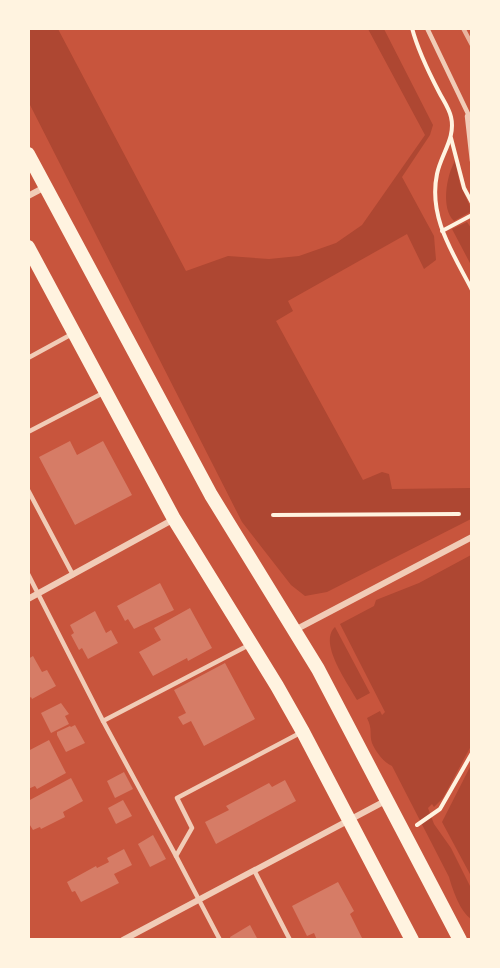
<svg xmlns="http://www.w3.org/2000/svg" width="500" height="968" viewBox="0 0 500 968" font-family="'Source Sans 3',sans-serif">
<rect width="100%" height="100%" fill="#c8553d"/>
<!-- green -->
<g fill="#ae4732">
<path d="M29 29H58L186 271 228 256 269 259 299 256 336 243 362 225 425 135 368 29H384L433 125 430 135 402 177 434 236 436 260 424 269 407 234 288 301 293 311 276 321 363 480 382 472 389 474 392 489 471 488V519L327 592 305 596 291 585 242 522 29 103Z"/>
<path d="M455 161 460 184 472 211 454 221C441 209 446 176 455 161Z"/>
<path d="M467 222 471 228V265L452 229Z"/>
<path d="M471 555V746L443 798 434 807 432 804 428 808 434 824 451 848 471 888V919C460 911 453 891 449 877L392 766C383 762 376 752 372 743 369 734 373 730 367 718L380 711 382 715 385 712 340 624 374 606 376 600 419 583Z"/>
<path d="M335 627 370 693 357 700C348 683 318 643 335 627Z"/>
<path d="M471 765V876L442 822Z"/>
</g>
<!-- building -->
<g fill="#d67c66">
<path d="M70 441 77 455 103 441 132 495 75 525 39 457Z"/>
<path d="M160 583 174 610 134 629 128 619 125 621 117 606Z"/>
<path d="M190 608 212 648 188 661 187 658 153 676 139 652 161 640 154 628Z"/>
<path d="M95 611 106 633 111 630 118 643 88 659 82 648 79 650 71 635 74 633 70 625Z"/>
<path d="M33 656 42 672 47 670 56 686 32 699 31 697 28 699V659Z"/>
<path d="M225 663 255 719 204 746 191 721 183 725 178 717 186 713 174 690Z"/>
<path d="M61 703 69 714 65 716 69 724 51 733 41 713Z"/>
<path d="M75 725 85 743 66 752 57 735V732L70 726 71 727Z"/>
<path d="M49 740 66 773 37 789 35 786 28 789V751Z"/>
<path d="M124 772 133 789 115 798 107 781Z"/>
<path d="M71 778 83 801 63 812 65 817 41 829 40 827 33 830 28 822V801Z"/>
<path d="M285 780 296 801 216 844 205 822 229 810 226 806 269 783 272 787Z"/>
<path d="M123 800 132 816 116 824 108 808Z"/>
<path d="M153 835 166 859 150 867 138 844Z"/>
<path d="M124 849 132 865 114 874 119 883 81 902 75 891 72 892 67 882 96 866 97 868 109 862 107 858Z"/>
<path d="M338 882 354 911 350 914 363 940H317L314 933 307 936 292 906Z"/>
<path d="M250 925 258 940H231L230 937Z"/>
</g>
<g fill="none" stroke-linecap="round" stroke-linejoin="round">
<!-- path -->
<g stroke="#fff3e0" stroke-width="4">
<path d="M412 28C418 51 428 71 439 92 443 100 449 108 451 117 456 138 441 154 437 174 428 217 453 253 472 290"/>
<path d="M451 138 464 188 472 203"/>
<path d="M442 231 472 215"/>
<path d="M273 515 459 514"/>
<path d="M417 825 440 809 472 753"/>
</g>
<!-- service -->
<g stroke="#f1ccb7" stroke-width="4.5">
<path d="M427 28 472 122"/>
<path d="M467 116 472 161"/>
<path d="M28 358 72 334"/>
<path d="M28 432 103 393"/>
<path d="M28 490 73 575"/>
<path d="M28 574 103 721 176 856"/>
<path d="M103 721 249 645"/>
<path d="M254 870 290 940"/>
<path d="M220 940 176 856 192 828 177 798 300 733"/>
</g>
<!-- minor -->
<g stroke="#f1ccb7" stroke-width="6">
<path d="M28 196 45 187"/>
<path d="M28 599 174 519"/>
<path d="M295 630 472 537"/>
<path d="M123 940 387 800"/>
</g>
<!-- trunk -->
<g stroke="#fff3e0" stroke-width="14">
<path d="M28 154 211 495 318 669 460 940"/>
<path d="M28 247 174 519 277 686 303 732 412 940"/>
</g>
<!-- rail -->
<path stroke="#e9b49f" stroke-width="4.5" d="M463 28 472 45"/>
</g>
<!-- border -->
<rect width="500" height="968" fill="none" stroke="#fff3e0" stroke-width="60"/>
</svg>
